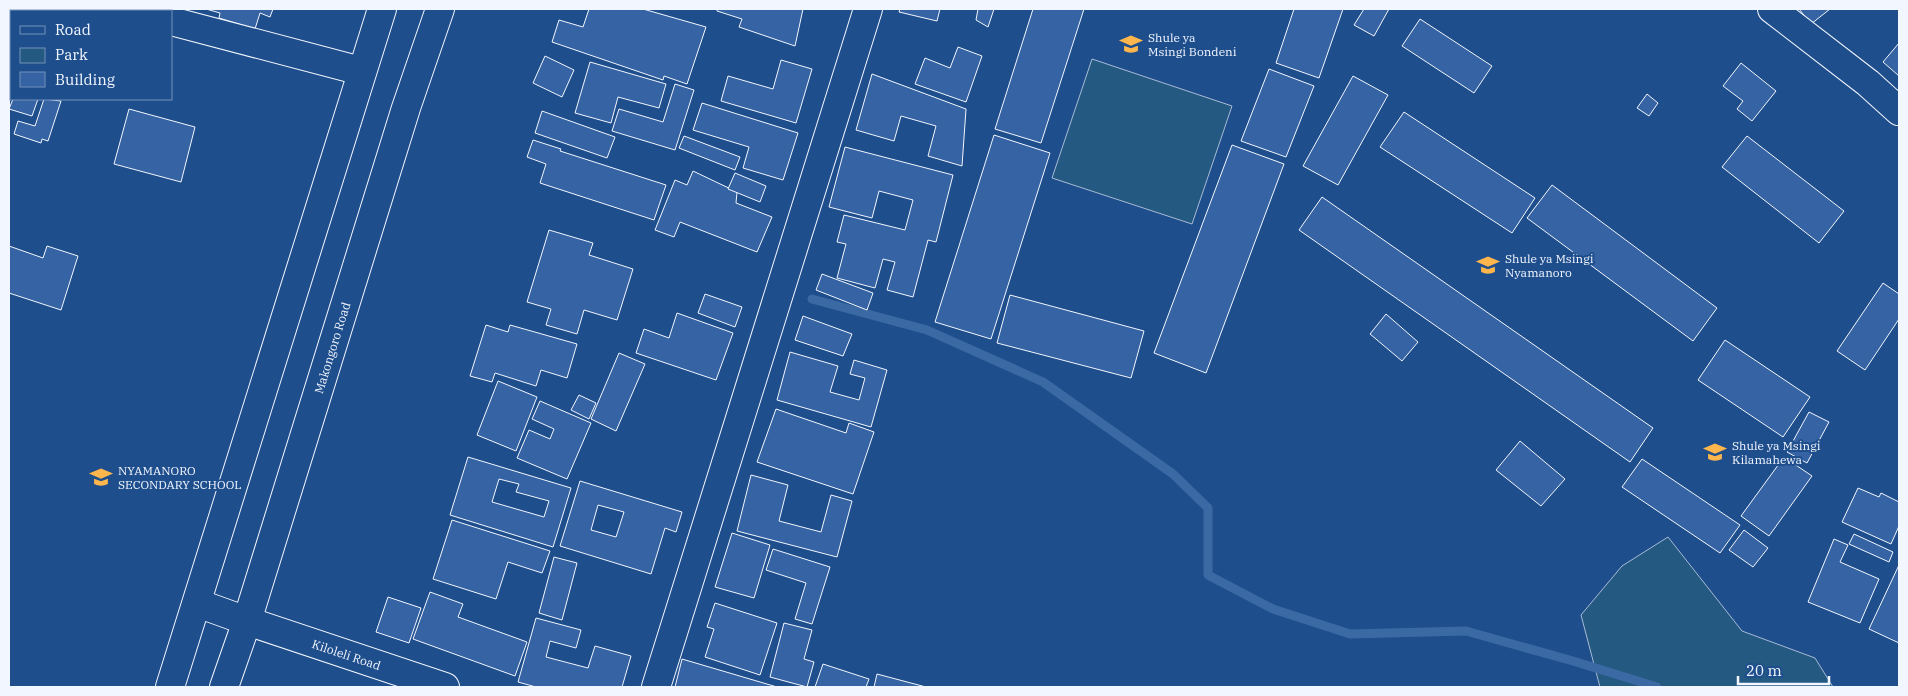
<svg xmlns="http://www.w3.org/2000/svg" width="1908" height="696" viewBox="0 0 1908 696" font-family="'IBM Plex Serif',serif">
<rect width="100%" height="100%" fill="#1f4e8c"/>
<!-- green -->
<g fill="#245a82" stroke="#a8bbd7">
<path d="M1092 59 1232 106 1192 224 1052 178Z"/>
<path d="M1668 537 1742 631 1815 658 1833 687H1600L1581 615 1622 566Z"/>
</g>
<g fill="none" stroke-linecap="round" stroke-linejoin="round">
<!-- stream -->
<path stroke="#3b69a3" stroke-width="9" d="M812 299 927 330 1043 382 1173 474 1208 508V575L1273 609 1350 634 1466 631 1573 661 1657 687"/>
</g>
<!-- building -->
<g fill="#3563a3" stroke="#f2f6ff" fill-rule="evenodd">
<path d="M206 9H273L270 17 260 13 255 29 219 18 220 13Z"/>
<path d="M589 9H643L706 27 687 84 664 76 663 80 552 42 559 20 583 27Z"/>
<path d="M717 9H803L795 46 739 27 742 19 717 11Z"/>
<path d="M900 9H940L937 21 899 12Z"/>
<path d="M978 9H994L988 27 976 20Z"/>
<path d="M1033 9H1084L1041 143 995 129Z"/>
<path d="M1294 9H1343L1319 78 1276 63Z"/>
<path d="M1364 9H1389L1374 36 1354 25Z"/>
<path d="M1799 9H1830L1811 24Z"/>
<path d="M1420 19 1492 66 1474 93 1402 46Z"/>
<path d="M9 20 11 21V95L9 94Z"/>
<path d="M1899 43V76L1883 62Z"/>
<path d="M958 47 982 56 966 102 915 84 925 58 950 68Z"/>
<path d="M545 56 574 70 562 97 533 83Z"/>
<path d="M781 60 812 69 796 123 721 101 728 76 773 89Z"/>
<path d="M590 62 666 84 659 108 618 97 611 123 575 113Z"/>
<path d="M1741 63 1776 91 1752 121 1737 109 1743 101 1723 86Z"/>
<path d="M1269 69 1314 86 1286 157 1241 141Z"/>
<path d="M872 74 966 109 962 166 928 156 936 126 901 116 894 141 856 130Z"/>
<path d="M1353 76 1388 95 1338 185 1303 166Z"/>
<path d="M675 84 694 90 675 150 612 131 619 109 663 122Z"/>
<path d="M1647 94 1658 103 1649 116 1637 108Z"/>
<path d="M13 99H38L32 116 9 109Z"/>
<path d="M44 99 61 101 48 141 42 139 41 143 14 134 18 121 35 126Z"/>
<path d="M702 103 798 133 783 180 743 168 749 147 693 130Z"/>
<path d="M129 109 195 127 181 182 114 164Z"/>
<path d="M542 111 615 137 607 158 535 133Z"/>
<path d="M1404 112 1535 198 1512 233 1380 147Z"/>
<path d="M994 135 1050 153 991 339 935 322Z"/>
<path d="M684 136 740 157 735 170 679 148Z"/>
<path d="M1747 136 1844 211 1819 243 1722 167Z"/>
<path d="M533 140 561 149 560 151 666 185 654 220 540 183 546 164 527 157Z"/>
<path d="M1232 145 1284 164 1206 373 1154 353Z"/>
<path d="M845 147 953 175 936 242 928 240 913 297 887 290 895 262 883 259 875 288 837 278 846 244 837 242 844 215 905 230 913 200 879 191 872 218 829 207Z"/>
<path d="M693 171 737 192 736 203 772 217 757 252 680 222 674 237 655 230 675 180 687 185Z"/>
<path d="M735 173 766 186 760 202 728 189Z"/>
<path d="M1552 185 1717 308 1693 341 1527 218Z"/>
<path d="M1322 197 1653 428 1630 462 1299 230Z"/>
<path d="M549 230 593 243 589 255 633 269 617 320 584 310 577 334 546 325 551 309 527 302Z"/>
<path d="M9 246 43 258 47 246 78 256 61 310 9 293Z"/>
<path d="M822 274 873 293 867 310 816 290Z"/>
<path d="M1883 283 1899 294V319L1865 370 1837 351Z"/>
<path d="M705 294 742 307 735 327 698 313Z"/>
<path d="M1010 295 1144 331 1131 378 997 343Z"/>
<path d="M677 313 733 333 716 380 636 353 644 329 669 338Z"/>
<path d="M1386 314 1418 342 1402 361 1370 334Z"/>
<path d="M803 316 852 334 843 356 795 340Z"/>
<path d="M486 325 508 332 510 325 577 344 567 378 541 370 536 386 495 373 492 382 470 376Z"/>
<path d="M1725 340 1810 397 1783 437 1698 380Z"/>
<path d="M790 352 838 366 830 392 859 400 865 378 850 374 854 360 887 370 871 427 777 400Z"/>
<path d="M619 353 645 364 616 431 591 419Z"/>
<path d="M498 381 537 397 516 451 477 435Z"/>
<path d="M579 395 596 403 589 419 571 410Z"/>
<path d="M540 401 591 423 567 479 517 458 529 430 550 439 554 429 532 419Z"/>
<path d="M776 409 846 433 849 423 874 432 853 494 757 462Z"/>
<path d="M1809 412 1829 422 1807 463 1787 452Z"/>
<path d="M1520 441 1565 479 1541 506 1496 470Z"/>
<path d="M468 457 571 488 553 547 450 515ZM499 479 519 484 516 492 549 501 544 517 492 502Z"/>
<path d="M1784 457 1812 476 1769 536 1741 516Z"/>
<path d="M1642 459 1740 525 1720 553 1622 487Z"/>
<path d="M751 475 788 485 779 521 821 532 831 495 852 501 837 557 737 531Z"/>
<path d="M580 481 682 512 676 532 665 528 651 574 560 546ZM598 505 624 512 616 537 591 530Z"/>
<path d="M1858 488 1879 497 1881 493 1899 502V526L1891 544 1842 522Z"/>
<path d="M452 520 550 551 542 573 508 562 496 599 433 579Z"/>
<path d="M1744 530 1768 548 1753 567 1729 550Z"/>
<path d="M732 533 770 545 754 598 715 587Z"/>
<path d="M1854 534 1893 552 1889 562 1849 544Z"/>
<path d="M1834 539 1848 545 1840 562 1879 579 1860 623 1808 602Z"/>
<path d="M773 549 830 567 812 624 795 619 806 583 766 570Z"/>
<path d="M554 557 577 563 562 620 539 613Z"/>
<path d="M1899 565V643L1869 629Z"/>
<path d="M430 592 463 604 458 617 527 642 515 676 413 639Z"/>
<path d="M388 597 421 608 409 643 376 632Z"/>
<path d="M715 603 777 623 760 675 705 657 714 629 707 627Z"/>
<path d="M536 618 581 630 576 648 550 641 546 657 588 668 595 646 631 656 622 687H536L518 682Z"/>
<path d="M784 623 812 630 804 659 814 662 807 687 770 677Z"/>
<path d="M682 659 777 687H675Z"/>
<path d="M823 664 869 679 866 687H815Z"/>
<path d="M877 674 926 687H874Z"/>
</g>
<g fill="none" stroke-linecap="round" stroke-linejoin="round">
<!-- minor casing -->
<g stroke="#f2f6ff" stroke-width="30">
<g id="minor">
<path d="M126 9 136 11"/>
<path d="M1772 9 1868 83 1899 111"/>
<path d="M171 21 361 71"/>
<path d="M656 687 868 9"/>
</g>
</g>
<!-- major casing -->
<g stroke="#f2f6ff" stroke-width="30">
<g id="major">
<path id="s1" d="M197 603 247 621 445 687"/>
<path d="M170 687 382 9"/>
<path id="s2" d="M224 687 247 621 406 108 440 9"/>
</g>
</g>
<!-- minor -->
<use href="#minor" stroke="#1f4e8c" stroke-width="28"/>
<!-- major -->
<use href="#major" stroke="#1f4e8c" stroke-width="28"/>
</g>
<!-- icons -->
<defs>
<g id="school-bare" transform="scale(1.725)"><path d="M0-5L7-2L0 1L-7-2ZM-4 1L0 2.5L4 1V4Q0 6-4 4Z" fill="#ffb74d" stroke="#1f4e8c" stroke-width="2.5" paint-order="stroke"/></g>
</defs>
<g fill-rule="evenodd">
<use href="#school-bare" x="1131" y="44"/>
<use href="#school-bare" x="1488" y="265"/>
<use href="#school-bare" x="1715" y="452"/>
<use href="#school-bare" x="101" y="477"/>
</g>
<g text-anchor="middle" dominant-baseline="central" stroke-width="4" stroke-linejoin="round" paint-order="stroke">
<!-- poi labels -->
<g font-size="12" fill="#f2f6ff" stroke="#1f4e8c" text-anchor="start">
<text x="1148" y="37">Shule ya<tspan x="1148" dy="14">Msingi Bondeni</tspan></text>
<text x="1505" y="258">Shule ya Msingi<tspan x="1505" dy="14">Nyamanoro</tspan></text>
<text x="1732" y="445">Shule ya Msingi<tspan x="1732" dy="14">Kilamahewa</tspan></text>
<text x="118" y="470">NYAMANORO<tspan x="118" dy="14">SECONDARY SCHOOL</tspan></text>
</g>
<!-- street labels -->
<g font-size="12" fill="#f2f6ff" stroke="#1f4e8c">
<text stroke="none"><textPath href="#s2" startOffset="356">Makongoro Road</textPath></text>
<text stroke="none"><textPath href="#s1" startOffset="158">Kiloleli Road</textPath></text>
</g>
</g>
<!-- border -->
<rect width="1908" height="696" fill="none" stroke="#f2f6ff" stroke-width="20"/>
<!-- legend -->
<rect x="10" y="10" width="162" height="90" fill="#1f4e8c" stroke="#7391ba"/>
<rect x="20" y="26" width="25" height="8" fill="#1f4e8c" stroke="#7391ba"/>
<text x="55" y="35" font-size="15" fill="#f2f6ff">Road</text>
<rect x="20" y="48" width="25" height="15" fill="#245a82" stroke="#7391ba"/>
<text x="55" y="60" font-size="15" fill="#f2f6ff">Park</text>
<rect x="20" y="72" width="25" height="15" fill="#3563a3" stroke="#7391ba"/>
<text x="55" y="85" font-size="15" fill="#f2f6ff">Building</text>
<!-- scale -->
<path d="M1738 676v8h91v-8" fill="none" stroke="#f2f6ff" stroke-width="2.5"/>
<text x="1746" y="676" font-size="15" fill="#f2f6ff" stroke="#1f4e8c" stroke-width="4" paint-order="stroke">20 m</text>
</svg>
